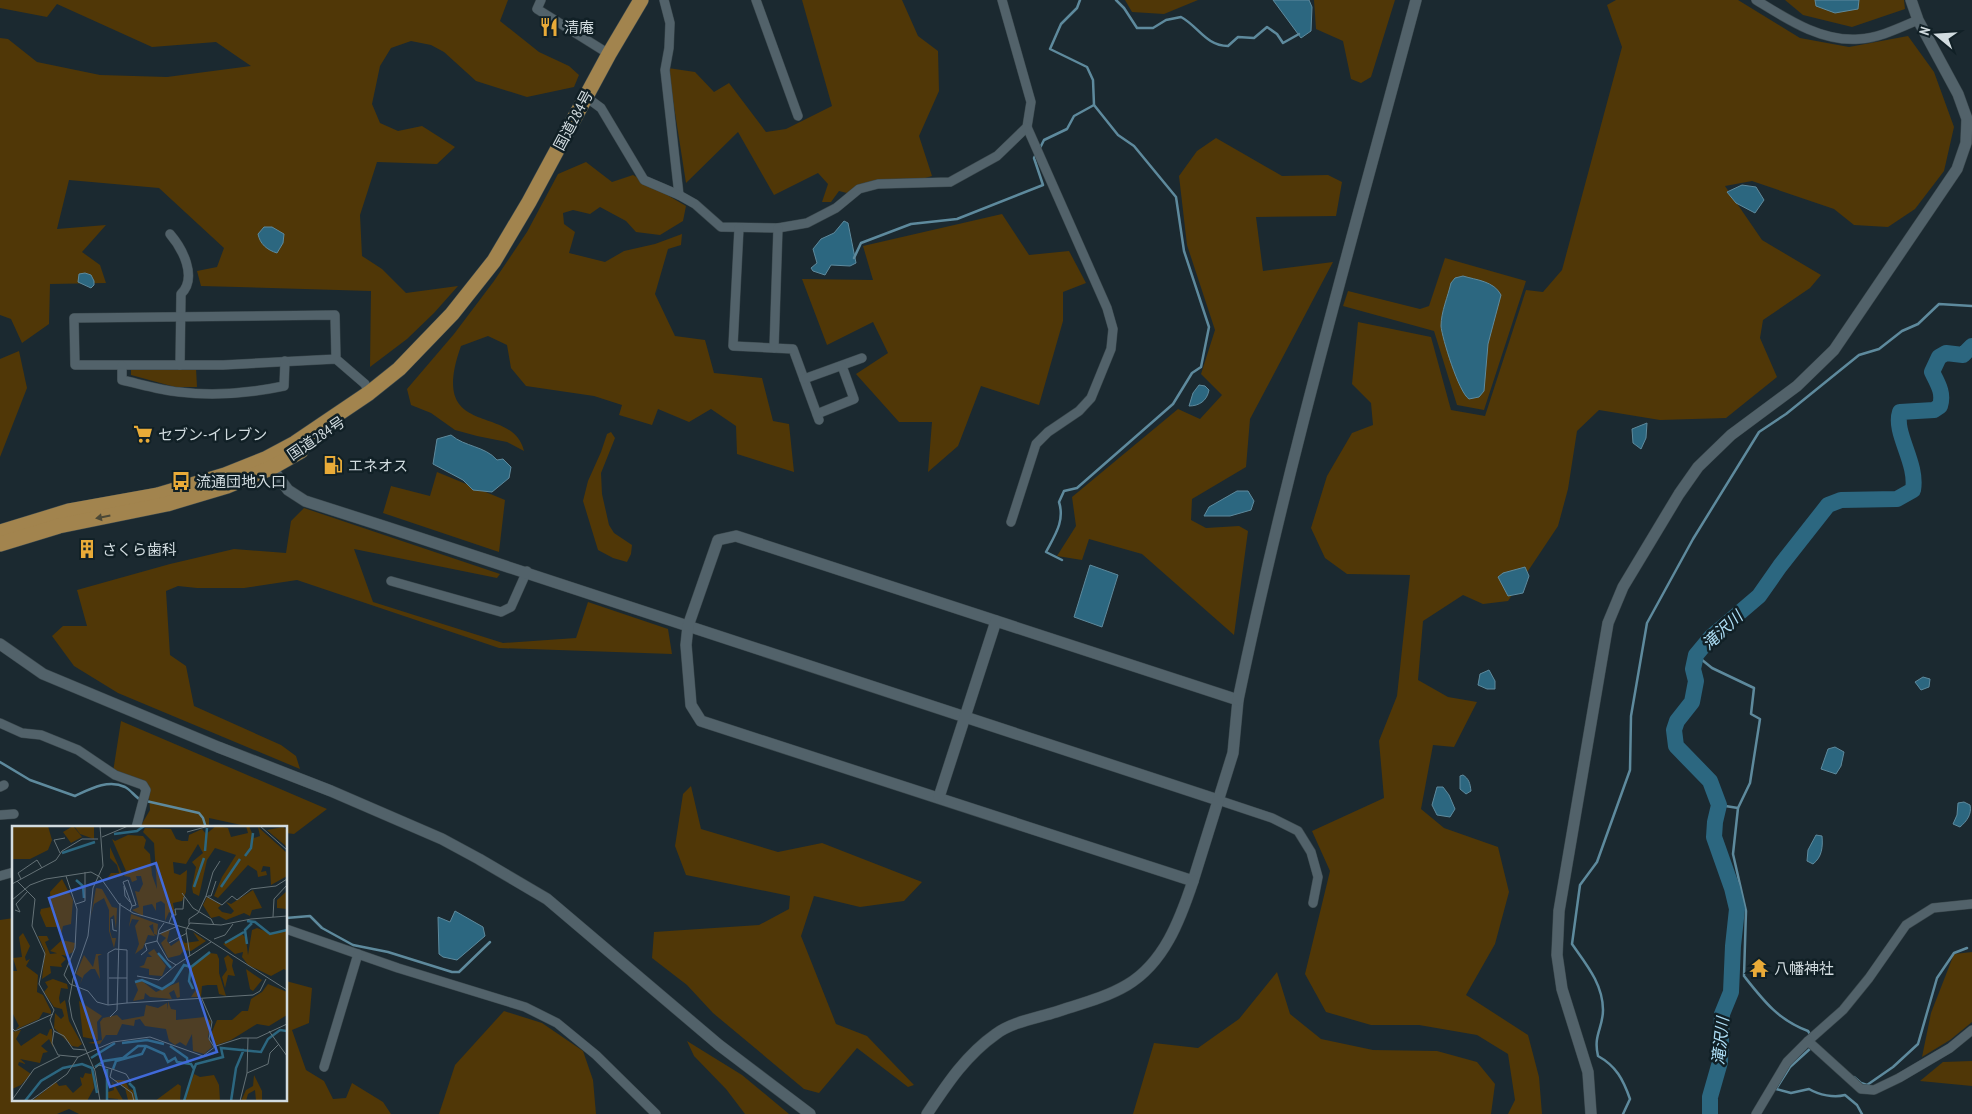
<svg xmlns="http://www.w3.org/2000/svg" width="1972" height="1114" viewBox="0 0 1972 1114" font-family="'PT Sans Narrow','Noto Sans JP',sans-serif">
<rect width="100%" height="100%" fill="#1b2930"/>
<!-- green -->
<g fill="#503707">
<path d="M0 0H508L500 21 539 52 569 66 579 75 574 87 527 97 476 81 444 52 431 45 411 41 391 48 380 66 372 104 380 123 398 131 422 126 455 147 437 164 377 162 360 215 362 256 382 269 406 293 458 286 434 313 407 339 370 367 371 291 201 286 197 271 217 267 224 248 159 188 69 180 57 229 106 225 82 252 100 265 106 283 50 284 49 324 22 343 11 319 0 315V38L8 39 37 62 100 75 167 77 251 66 216 42 152 47 57 4 47 17 0 8Z"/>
<path d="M802 0H902L918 36 938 51 939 91 919 136 932 176 912 182 847 193 839 191 831 202H822L828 184 818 173 774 195 738 132 686 183 668 68 695 72 714 92 729 83 766 132 786 129 832 106Z"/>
<path d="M1125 0H1198L1164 14 1132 12Z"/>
<path d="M1314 0H1395L1371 77 1361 83 1351 79 1343 41 1316 29Z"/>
<path d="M1616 0H1738L1800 38 1849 47 1908 36 1934 72 1954 127 1944 171 1915 209 1888 227 1854 225 1834 209 1752 181 1725 186 1762 240 1821 275 1810 288 1763 320 1760 338 1777 377 1726 418 1660 420 1599 410 1577 431 1568 489 1558 526 1508 601 1483 604 1463 595 1423 621 1418 680 1448 697 1477 702 1454 747 1433 745 1421 809 1444 828 1498 847 1509 892 1495 944 1466 995 1528 1035 1539 1077 1542 1114H1508L1515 1100 1508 1054 1477 1035 1419 1025H1371L1326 1012 1305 974 1330 871 1312 831 1384 798 1379 741 1397 696 1410 575 1347 574 1325 558 1311 528 1327 476 1352 433 1373 425 1371 403 1352 384 1358 322 1431 337 1451 410 1485 416 1526 290 1543 292 1562 270 1622 47 1607 5Z"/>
<path d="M1785 0H1904L1905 9 1852 27 1803 15Z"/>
<path d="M1216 138 1282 176 1328 175 1342 182 1336 216 1256 217 1263 271 1333 262 1250 419 1246 467 1192 499 1191 520 1206 528 1239 526 1248 531 1234 635 1142 554 1089 539 1082 560 1057 556 1076 526 1072 497 1178 409 1200 419 1222 395 1201 374 1215 330 1187 245 1179 176 1197 151Z"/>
<path d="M586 162 612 182 633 175 686 206 683 221 660 235 636 232 626 221 600 207 590 214 573 210 563 213 564 224 575 232 569 253 605 262 624 251 655 244 682 234 681 245 668 249 655 294 675 336 705 340 714 373 762 378 773 421 789 424 794 472 737 454 736 426 711 409 689 422 658 409 652 425 619 415 622 405 594 396 526 386 511 368 507 345 488 336 461 346C427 441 512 402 524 451L507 442 477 436 455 430 431 413 411 405 407 389 454 334 494 281 527 232 558 174Z"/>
<path d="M1002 214 1029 255 1069 251 1086 283 1063 292V321L1039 405 981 386 958 446 928 472 932 422H899L856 374 888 353 873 322 827 345 802 279 873 280 863 246Z"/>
<path d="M1445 258 1526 281 1484 410 1457 405 1434 331 1343 306 1348 291 1420 309 1429 306Z"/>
<path d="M19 351 27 388 0 457V359Z"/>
<path d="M196 368 197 387H175L131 375V369Z"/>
<path d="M611 432 615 438 601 473 602 494 609 525 614 533 632 545 631 554 627 562 613 558 598 550 583 501 588 481 601 452 607 434Z"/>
<path d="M437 472 505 500 499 552 383 513 391 486 430 496Z"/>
<path d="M304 508 500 574 497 578 354 549 373 602 503 643 576 638 588 602 668 629 672 654 499 648 297 580 244 588H197L178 586 166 591 170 655 186 666 194 706 281 745 296 756 300 769 118 693 74 666 52 636 63 626H87L77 590 170 564 234 549 286 553 291 521Z"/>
<path d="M121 721 327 809 294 834 286 833V828H255L209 818V828L140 827 150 810 148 784 113 772Z"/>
<path d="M691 786 701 829 778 852 822 843 922 882 904 901 860 907 814 896 801 936 836 1024 867 1036 914 1085 908 1087 857 1048 819 1093 804 1089 713 1013 687 985 652 958 654 932 759 925 789 909 790 896 686 875 675 846 683 794Z"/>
<path d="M14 918V1100H286V981L312 988 309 1023 292 1030 306 1070 324 1081 333 1099 346 1098 352 1083 383 1102 391 1114H79L69 1109 57 1114H0V920Z"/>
<path d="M1972 952V1022L1950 1040 1922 1057 1931 1013 1954 954Z"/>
<path d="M1277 972 1290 1014 1321 1039 1373 1050 1437 1051 1477 1062 1495 1084 1491 1114H1133L1154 1043 1198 1048 1239 1019Z"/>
<path d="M504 1011 542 1023 583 1051 593 1080 596 1114H439L455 1065Z"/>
<path d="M687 1041 742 1075 789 1114H745L726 1089 694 1056Z"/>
<path d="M1972 1061V1086L1920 1081 1943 1062Z"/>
</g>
<!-- water -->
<g fill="#2c6780" stroke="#5e8a9d">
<path d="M1273 0H1309L1312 7 1311 31 1301 38Z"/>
<path d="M1815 0H1859L1858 9 1835 13 1816 6Z"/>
<path d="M1742 185 1756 187 1764 200 1755 213 1736 203 1727 192Z"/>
<path d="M844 221 848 223 856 263 850 266 831 265 825 275 813 271 811 268 817 263 813 249 821 239 834 233Z"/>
<path d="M264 227H272L284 234 283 243 277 253C267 250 260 244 258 234Z"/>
<path d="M85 273 91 275 94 281V285L91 288 78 282 79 274Z"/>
<path d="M1463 276C1476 280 1494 281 1501 295L1488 344 1484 391 1479 397 1469 399C1459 393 1442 338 1441 326 1441 312 1448 296 1451 283L1455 278Z"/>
<path d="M1199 385 1205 386 1209 390C1207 401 1199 406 1189 406L1193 393Z"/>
<path d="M1647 423 1646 438 1641 449 1633 443 1632 429Z"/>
<path d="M451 435C465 447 485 446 497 460L503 459 511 467 509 478 492 492 473 490 463 480 433 464 437 439Z"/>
<path d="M1237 491H1248L1254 501 1251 510 1230 516H1204L1209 507Z"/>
<path d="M1090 565 1118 575 1102 627 1074 617Z"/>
<path d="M1525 567 1529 576 1523 593 1508 596 1498 577 1503 573Z"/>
<path d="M1489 670 1495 681V689H1487L1478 685 1480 674Z"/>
<path d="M1923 677 1930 679 1929 687 1921 690 1915 682Z"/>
<path d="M1835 747 1844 752 1841 766 1836 774 1821 769 1828 749Z"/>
<path d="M1463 775C1469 779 1470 783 1471 791L1466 794 1460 789V776Z"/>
<path d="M1437 787H1443L1449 795 1455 809 1450 817 1437 815 1432 805Z"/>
<path d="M1964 802 1970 805C1972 814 1967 821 1960 827L1953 824 1957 815 1958 803Z"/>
<path d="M1816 835 1822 836C1823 847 1822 857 1813 864L1807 861 1808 850Z"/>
<path d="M455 911 483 927 485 936 457 960 443 957 439 954 438 917 450 922Z"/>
</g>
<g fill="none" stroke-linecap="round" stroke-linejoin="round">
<!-- stream -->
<g stroke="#5e8a9d" stroke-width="2.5">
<path d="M1116 0 1124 8 1137 28H1153L1166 20 1181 17C1198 26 1206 46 1228 46L1238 37 1254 38 1267 27 1277 34 1283 43 1299 34"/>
<path d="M1040 148 1044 140 1067 129 1074 116 1094 105"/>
<path d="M854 258 861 243 911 224 957 219 1043 185 1034 158 1036 154"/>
<path d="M1062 560 1046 552C1055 535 1065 521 1059 502L1064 491 1077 488 1173 404 1192 373 1201 367 1209 327 1184 251 1176 197 1134 146 1118 135 1094 105 1093 80 1087 67 1050 49 1061 24 1077 8 1080 0"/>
<path d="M1696 655 1712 668 1754 688 1751 714 1760 719 1750 783 1738 808 1733 854 1746 911 1744 976C1763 1000 1778 1020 1808 1031L1811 1036"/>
<path d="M0 762 30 780 75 796C90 789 108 779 125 787 131 790 135 797 141 800"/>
<path d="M146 801 199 813 203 818 206 828"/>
<path d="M1719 805 1738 808"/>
<path d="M286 918 310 916 322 928 353 945 388 952 452 972H459L490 942"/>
<path d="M1812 1047 1790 1067 1776 1089 1791 1093 1809 1089C1819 1095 1834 1098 1845 1095L1857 1105 1862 1114"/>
<path d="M1854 1077 1861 1083 1867 1085 1893 1067 1918 1044 1937 978 1954 953 1967 948"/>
<path d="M1623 1114 1630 1099C1623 1079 1616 1066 1598 1056 1593 1035 1603 1028 1603 1010 1603 984 1586 964 1572 944L1580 885 1597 862 1630 770 1631 716 1647 623 1693 539 1759 432 1786 414 1859 355 1879 349 1902 331 1918 324 1939 304 1972 306"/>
</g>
<!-- river -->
<path stroke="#2c6780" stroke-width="16" d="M1710 1114V1097L1720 1062 1722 1014 1731 992 1733 946 1737 909 1732 888 1714 837 1715 822 1719 805 1710 781 1676 746 1674 730 1677 721 1692 702 1696 681 1693 669 1696 655 1711 637 1759 596 1780 566 1828 505 1841 500 1897 499 1913 490C1918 463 1893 433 1900 412L1934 410 1940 406C1944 393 1938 384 1932 372L1939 357 1946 353 1963 355 1972 346"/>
<!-- minor casing -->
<g stroke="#3a474c" stroke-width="10">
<g id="minor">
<path d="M541 0 537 9 609 54"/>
<path d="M664 0 670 23 669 48 665 70 679 195"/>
<path d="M756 0 798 116"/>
<path d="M1756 0C1787 19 1821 42 1859 39 1879 38 1899 28 1918 20"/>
<path d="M586 97 601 108 644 180 679 195 695 204 721 227 778 228 807 223 836 208 859 189 878 184 950 182 997 156 1027 127 1031 102 1002 0"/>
<path d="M739 228 733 346 793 349 819 420"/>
<path d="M170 234C182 248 198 277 181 294L180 365"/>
<path d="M774 348 778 228"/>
<path d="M336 359 335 315 74 318 75 365H223L336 359 365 384 369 393"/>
<path d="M122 366V380C140 384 160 390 179 392 213 396 251 393 284 386L285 361"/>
<path d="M804 379 862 358"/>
<path d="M817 414 854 399 842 366"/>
<path d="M1011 522 1036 444 1048 432 1079 411 1091 398 1111 349 1113 329 1107 308 1027 127"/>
<path d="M391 581 501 612 511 607 527 571"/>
<path d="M0 723 22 733 41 735 78 750 115 775 143 785 146 790 136 828"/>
<path d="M0 787 4 785"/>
<path d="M1218 800 1272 818 1298 831 1311 852 1318 877 1313 903"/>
<path d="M0 815 14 814"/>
<path d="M0 876 14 872"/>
<path d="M286 929 398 968 525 1007 557 1023 596 1055 656 1114"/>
<path d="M1808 1041 1843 1010 1869 978 1906 925 1933 908 1972 904"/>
<path d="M324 1067 358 954"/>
<path d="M1756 1114 1787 1062 1808 1041 1861 1089 1874 1090 1899 1078 1950 1048 1972 1030"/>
</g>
</g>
<!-- tertiary casing -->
<g stroke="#3a474c" stroke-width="12">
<g id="tertiary">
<path d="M267 462 288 490 305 501C610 598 913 701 1218 800"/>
<path d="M736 536 1238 700 1233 753 1193 881 701 721 691 705 686 645 688 626 718 540Z"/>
<path d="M0 644 43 674 218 747 331 791 442 839 479 859 547 899 719 1045 810 1114"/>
<path d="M1238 700C1287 464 1354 232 1416 0"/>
<path d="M939 797 996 621"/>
<path d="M927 1114C947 1084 966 1055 996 1034 1012 1022 1037 1018 1056 1012 1080 1004 1105 998 1127 985 1164 963 1180 920 1193 881"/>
<path d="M1591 1114 1588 1072 1562 989 1557 955 1559 911 1608 623 1623 587 1679 494 1698 467 1731 435 1797 386 1834 350 1957 169 1966 143 1967 119 1958 94 1918 20 1911 0"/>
</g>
</g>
<!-- trunk casing -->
<g stroke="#3a474c" stroke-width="16">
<g id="trunk">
<path d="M0 532 69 511 158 495 225 475 265 459 295 443 369 393 399 369 452 314 494 261 529 202 609 54 641 0"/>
<path d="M0 544 59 526 167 504 227 486 271 468 301 451"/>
</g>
</g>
<!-- minor -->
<use href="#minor" stroke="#52626a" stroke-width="9"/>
<!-- tertiary -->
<use href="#tertiary" stroke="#52626a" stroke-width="11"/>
<!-- trunk -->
<use href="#trunk" stroke="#a2844e" stroke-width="15"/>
</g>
<!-- one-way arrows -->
<defs><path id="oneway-solid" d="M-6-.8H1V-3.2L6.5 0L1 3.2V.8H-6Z" transform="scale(1.25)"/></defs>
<use fill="#4b4836" href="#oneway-solid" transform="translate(103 517) rotate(169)"/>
<!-- icons -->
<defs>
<g id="restaurant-bare" transform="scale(1.5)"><path d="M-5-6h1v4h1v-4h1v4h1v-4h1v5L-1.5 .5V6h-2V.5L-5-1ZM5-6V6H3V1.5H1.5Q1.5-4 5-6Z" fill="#e9ab38" stroke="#112026" stroke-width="2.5" paint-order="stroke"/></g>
<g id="supermarket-bare" transform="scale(1.5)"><path d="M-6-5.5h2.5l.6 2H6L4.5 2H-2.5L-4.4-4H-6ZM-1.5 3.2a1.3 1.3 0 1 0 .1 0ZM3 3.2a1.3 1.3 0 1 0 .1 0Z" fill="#e9ab38" stroke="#112026" stroke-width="2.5" paint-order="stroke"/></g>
<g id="fuel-bare" transform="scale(1.5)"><path d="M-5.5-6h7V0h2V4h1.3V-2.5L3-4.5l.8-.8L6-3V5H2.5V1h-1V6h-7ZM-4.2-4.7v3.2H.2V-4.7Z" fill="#e9ab38" stroke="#112026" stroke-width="2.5" paint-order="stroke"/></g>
<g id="bus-bare" transform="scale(1.5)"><path d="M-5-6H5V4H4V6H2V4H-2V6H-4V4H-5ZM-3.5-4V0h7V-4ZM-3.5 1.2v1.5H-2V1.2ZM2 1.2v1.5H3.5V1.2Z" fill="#e9ab38" stroke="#112026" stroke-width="2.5" paint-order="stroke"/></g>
<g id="building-bare" transform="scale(1.5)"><path d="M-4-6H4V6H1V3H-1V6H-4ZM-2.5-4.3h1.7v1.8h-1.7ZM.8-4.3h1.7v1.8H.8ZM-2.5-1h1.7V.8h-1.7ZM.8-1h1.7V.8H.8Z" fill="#e9ab38" stroke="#112026" stroke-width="2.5" paint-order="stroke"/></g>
<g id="temple-bare" transform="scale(1.5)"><path d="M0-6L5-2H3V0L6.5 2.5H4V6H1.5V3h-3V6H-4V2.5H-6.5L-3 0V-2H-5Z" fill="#e9ab38" stroke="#112026" stroke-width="2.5" paint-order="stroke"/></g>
</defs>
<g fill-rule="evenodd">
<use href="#restaurant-bare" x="549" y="27"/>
<use href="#supermarket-bare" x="143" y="434"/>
<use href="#fuel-bare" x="333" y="465"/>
<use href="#bus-bare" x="181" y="481"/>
<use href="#building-bare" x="87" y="549"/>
<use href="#temple-bare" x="1759" y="968"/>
</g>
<g text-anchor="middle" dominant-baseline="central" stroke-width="5" stroke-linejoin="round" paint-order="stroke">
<!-- poi labels -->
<g font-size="15" fill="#d2dce0" stroke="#112026" text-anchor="start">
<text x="564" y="27">清庵</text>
<text x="158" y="434">セブン-イレブン</text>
<text x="348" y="465">エネオス</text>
<text x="196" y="481">流通団地入口</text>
<text x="102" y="549">さくら歯科</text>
<text x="1774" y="968">八幡神社</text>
</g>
<!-- street labels -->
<g font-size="15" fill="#d2dce0" stroke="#112026">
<text transform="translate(573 120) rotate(-62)">国道284号</text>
<text transform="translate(316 438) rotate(-34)">国道284号</text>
</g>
<!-- water labels -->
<g font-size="16" font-style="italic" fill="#afe0f8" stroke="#112026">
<text transform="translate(1722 630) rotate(-43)">滝沢川</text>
<text transform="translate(1720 1041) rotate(-84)">滝沢川</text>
</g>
</g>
<!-- overview -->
<g transform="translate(12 826)">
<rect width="275" height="275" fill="#1b2930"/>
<path d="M0 0H36L40 14 36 24 18 33H0ZM61 0 70 11 59 17 51 6ZM62 0H82V13L68 8ZM204 0 216 2 219 11 236 7 234 0H237L242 12 248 10 246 1 275 27V50L259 59 258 41 251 40 249 46 254 45 255 49 246 51 245 45 236 39 206 72 202 70 210 51 224 29 203 22 195 34 187 70 181 67 180 61 184 41 180 36 191 27 186 18 174 38 161 36 162 47 168 49 175 44 174 66 170 75 161 77 163 89 157 86 153 95V78L149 75 144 77V85L140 78 131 80V90L120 84 127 81 123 65 127 66 131 58 129 50H124L125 54 120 56 118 51 112 50 114 45 100 13 103 15 116 9 131 10 134 14 132 22 138 28 140 49 145 63 142 17 131 6 133 2 159 3 164 13 170 15H176L177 9 190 3 194 8ZM250 0 255 4 271 1 275 4V21ZM98 21 111 50 95 53 99 47H107L105 39 98 32ZM50 53 61 74 59 98 51 100 49 109 45 101H34L28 87 29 83 39 81 38 66ZM84 62 90 63 100 81 105 82 104 103 102 89 98 92V105L100 112H104L102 122 97 105V84L92 72 82 78 79 90ZM241 64 250 82 240 84 238 90 232 87 214 94 207 90 199 92 191 79 195 71 209 79 206 82 210 86 219 88 222 85 214 76 219 78ZM275 65V83L265 82V74ZM119 88 146 98 145 109 142 108 141 98 137 100 143 110 136 109 131 122 123 128 127 118 123 100 127 94 120 93 117 101ZM245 102 258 107 275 104V145L272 143 259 150 236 139 230 131 231 126 223 128 211 118 230 108 234 112 236 129 240 104ZM158 103 155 115 159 120 169 113 173 117 187 115 181 106 194 115 179 125 172 124 168 129 156 132 149 117 154 112 148 108ZM11 107 18 120 13 131 14 135 18 133 14 140 26 149 25 166 31 169 39 185V188L31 186 27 193 3 204 7 200 0 186V145H5L1 132 10 131 7 111ZM26 110H35L37 114 33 116 38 128 47 127 54 133 49 138 50 141 38 140 39 147 30 153 33 125ZM50 114 63 117 61 126 54 130 38 125ZM142 123 154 140 150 150 137 149V143L127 141 132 139 135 131H140L136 127ZM198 127 205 128 207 133V147L214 170 207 168 205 159H196L190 160 189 171H179L185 162 179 149V141ZM84 128H90L86 130 88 153 83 143H79L72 149 68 158 70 152 64 148 72 129 81 141ZM216 129 221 134 220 140 223 150 216 149 213 162 210 151 215 144 212 132ZM234 143 250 154 241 165 238 163ZM41 153 55 158 56 163 49 162 47 172 48 178 53 174 57 195 70 218 66 221 60 220 42 202 43 187 49 193 52 190 50 183 42 181 32 166 36 161 33 156ZM130 155 144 166 167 156 168 171 165 172 162 164 157 167 160 173 138 171 133 167 132 173 121 175 126 164 123 156ZM256 158 275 166V189L257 200 245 198 219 214 202 220 198 210 205 194H220L230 185H236L239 173 250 166ZM67 175 90 190 85 196 86 214 71 211ZM156 175 159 183 164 184V194L193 191 199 195 196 211 200 221 192 228 181 225 180 208 174 220 168 216 163 219 157 215 154 203 133 200 128 193 123 194 122 200 110 198 105 209H94L88 218 76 217 90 214 88 196 91 192 105 189 110 194 132 190 134 179 146 182 155 177 156 184ZM38 203H40L41 221 37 213 29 220 36 226 31 227 28 237 8 233 14 238 7 236 6 239 19 248 9 259 0 263V206L9 204 4 213 9 220 28 207 35 210ZM80 243 82 262 75 275H20L44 256 47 260 54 259 61 267 70 259 68 251 71 252 73 247 79 248ZM182 248 188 251 202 249 207 259 208 275H172ZM242 249 250 265V275H244L243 264 236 268 234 275H229L234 264 241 260ZM102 254H113L117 263 121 264 125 275 96 272V266L102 264 100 255 111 274H116L113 262ZM166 258 169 260 168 275H143Z" fill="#503707"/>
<path fill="none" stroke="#2c6780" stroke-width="2.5" d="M102 8 125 5 132 0M193 25 195 2M50 27 83 16M233 30 239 22 241 7M64 54 71 60 72 72M182 61 192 32M209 61 228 33M235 95 243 96 258 108 275 104M213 117 232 106M235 118 233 104 240 97M146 127 159 142M179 141 177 155 181 163M123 156 130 154 150 163 161 156 172 139 179 141 198 126M110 217 135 214 152 218M158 220 175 232 176 238M79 232 103 217M83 241 92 235 111 232 126 220H134L152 228 156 236 163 232 165 236 179 238 182 243 184 238 211 231 209 222 249 226 256 213 268 204 275 205M101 243 104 235 130 228 134 220M117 257 122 262 125 275M13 275 29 255 51 242 70 238 80 242 85 267M95 275V243M172 275 182 243M219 275 224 242 232 223"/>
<path fill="none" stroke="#647176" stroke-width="1" d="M88 0 91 40 81 62 76 110 61 153 57 175 60 192 83 245 88 275M248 0 275 24M175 6 197 0M90 11 116 0M48 27 42 14 53 12M54 50 65 83 63 122 52 149 58 158 76 165 85 176 96 179M9 53 6 47 25 34 30 42M5 55 23 73 20 100 33 128 27 158 42 184 38 194 42 205 40 217 46 229 66 231M0 58 44 34 50 25 70 13H86M112 60 113 70 118 76M170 67 181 82 199 93 202 99M194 70 201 46 208 35M196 70H199L204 55M0 74 18 59 34 53 79 46 88 51 107 78 121 87 181 104 275 164M64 78 73 75V46M3 84 8 86 4 78 16 65M118 85 120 80 111 56 116 54 124 79 120 80M261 91 262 73 275 59M100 93 101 104 105 105M152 97 147 104 145 115 156 134 164 139 199 116M157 97 160 89H164L163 83H171L172 71M177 98V93L186 87 194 70 210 79 220 70 225 74 239 63 264 60 275 53M147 108 166 100M202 113 213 109 221 98M157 117 175 107M103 123 115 124V177L96 179V127ZM129 129 135 124 133 118 145 115M178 130 174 104 178 97 209 99 239 93 275 90M125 150 147 154 164 139M97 152H115M190 173 200 196 197 213 202 221M115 177 241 169 248 165 254 153M98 191 105 184 108 77M0 202 3 205 41 188M42 205 52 210 61 223 74 224M257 205 275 230M82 243 87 239 100 243 98 251 120 267 122 275M100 243 114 248 119 256M235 247 256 238 258 227 267 218M0 274 22 243 48 230M18 275 55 248 66 231 101 216 138 211 191 230 204 220 229 212H245L275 198M228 275 235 247 236 212"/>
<path fill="#416ada" fill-opacity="0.15" stroke="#416ada" stroke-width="2.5" d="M144 37 205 226 98 261 37 72Z"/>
<rect width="275" height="275" fill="none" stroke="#d2dce0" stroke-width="2.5"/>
</g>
<!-- north arrow -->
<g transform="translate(1937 35) rotate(288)" stroke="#112026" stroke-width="4" paint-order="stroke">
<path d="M0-4L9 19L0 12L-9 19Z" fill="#d2dce0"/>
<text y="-8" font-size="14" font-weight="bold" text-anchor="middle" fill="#d2dce0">N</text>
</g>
</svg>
